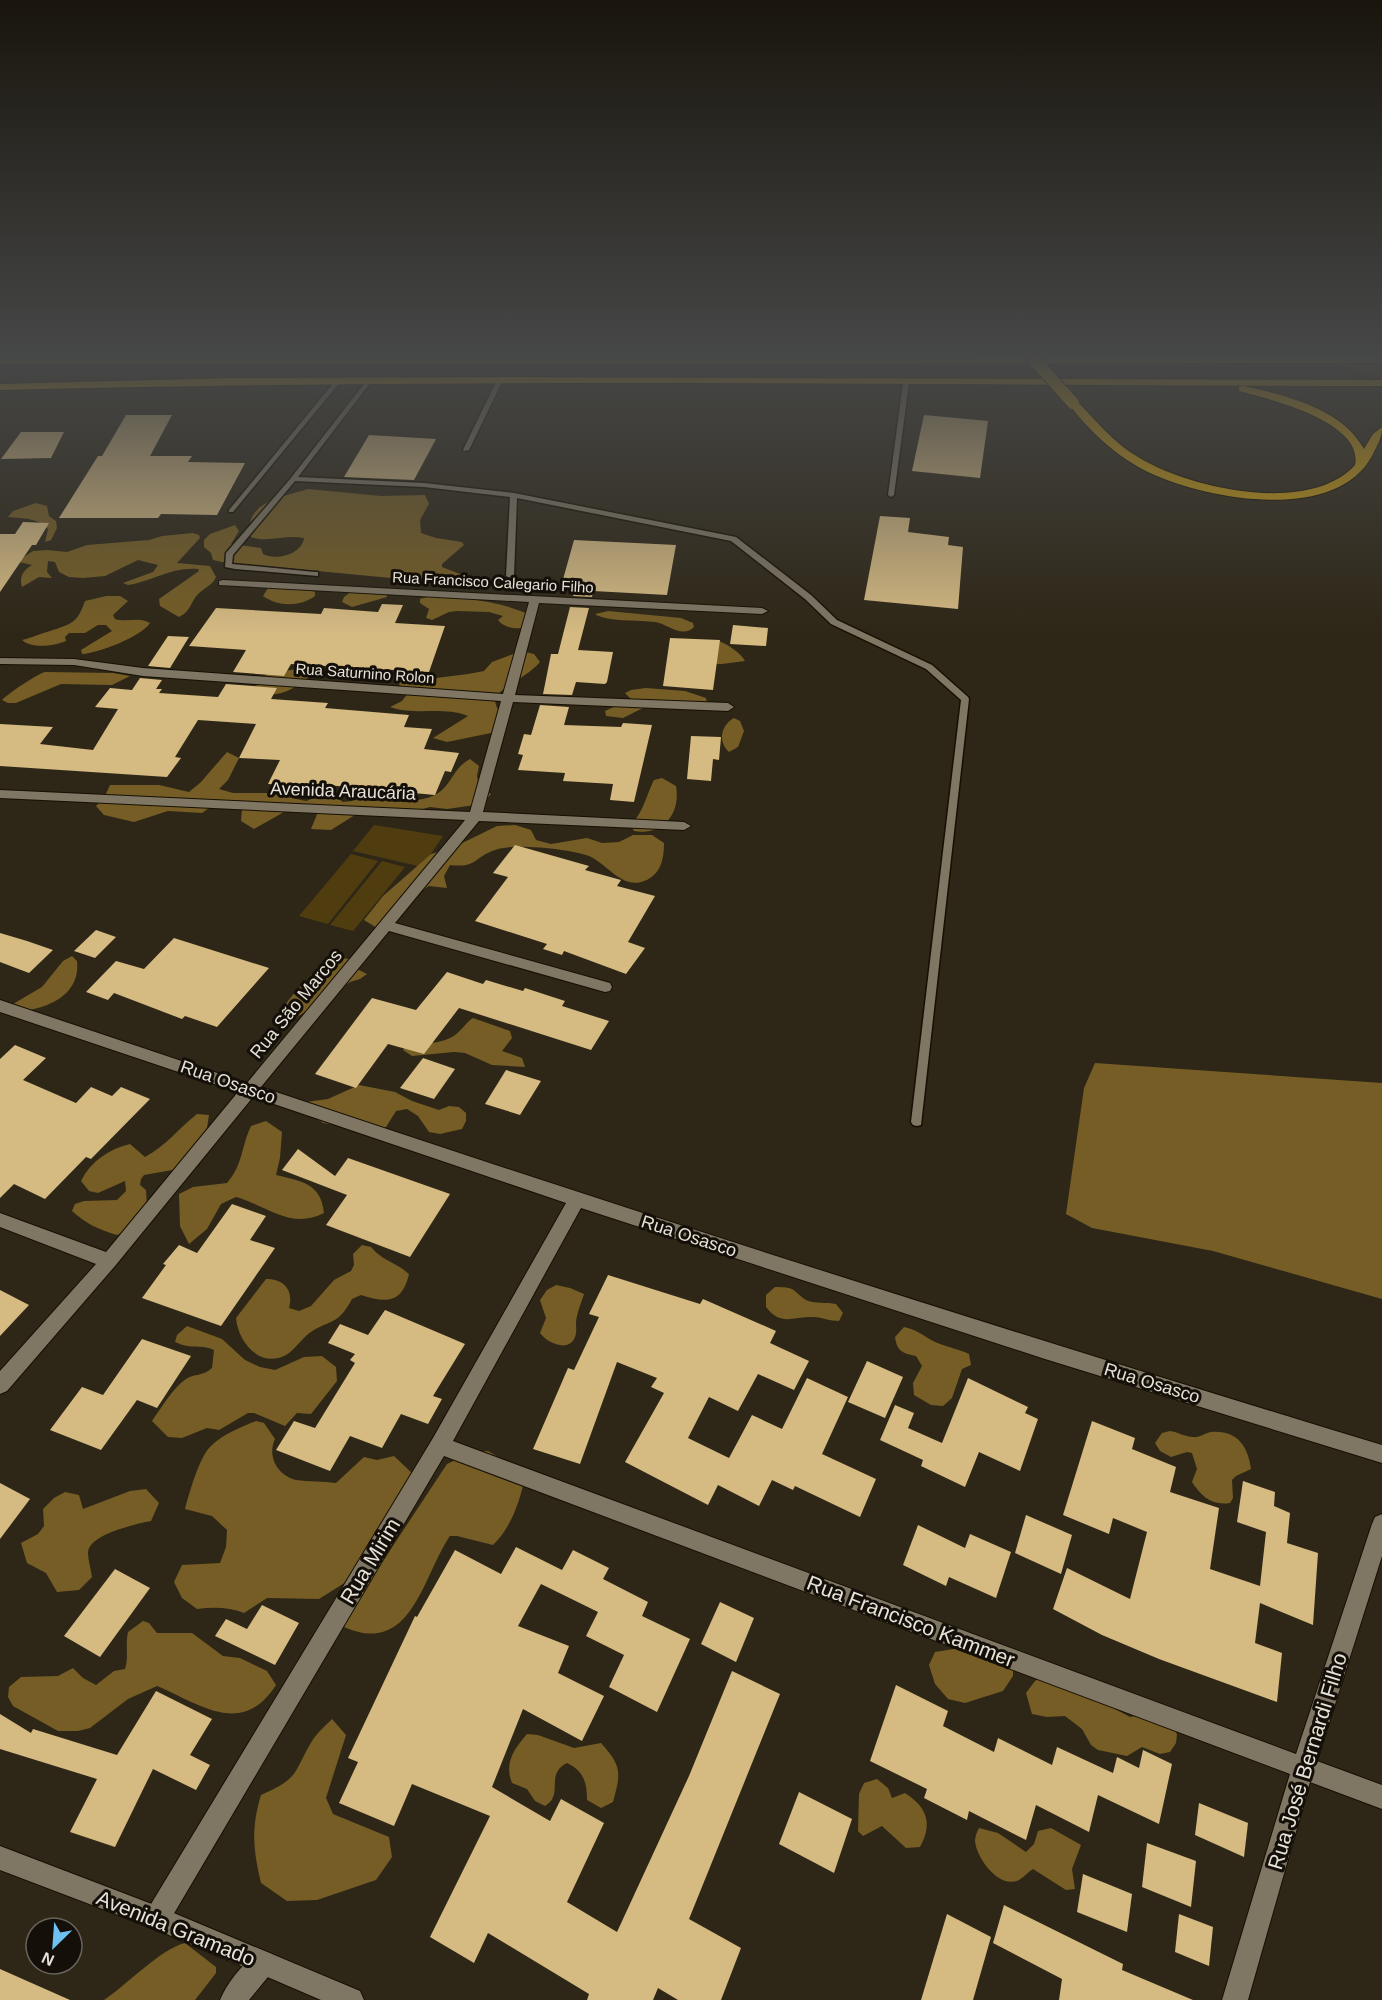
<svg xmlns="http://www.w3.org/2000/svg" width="1382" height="2000" viewBox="0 0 1382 2000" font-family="Helvetica,sans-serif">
<rect width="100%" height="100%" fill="#2e2717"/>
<!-- green -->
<g fill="#503d0f">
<path d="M1338 363H1382V375L1358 372Z"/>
<path d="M374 825 443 836 422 867 353 851Z"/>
<path d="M351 854 378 861 328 924 299 916Z"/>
<path d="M382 861 405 867 353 931 330 925Z"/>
</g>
<!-- forest -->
<g fill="#755d25">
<path d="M308 489 381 496 425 495 429 504 420 520 421 533 436 538 462 542 464 545 442 564V567L460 574 459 577 438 582 412 576 391 578 222 562 213 560 211 553 204 547V540L210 534 235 525 239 531 231 544 261 548 263 554C277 561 302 554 304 538 287 534 268 543 251 537 242 502 283 497 308 489Z"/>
<path d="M36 503 47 506 49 516 56 521 57 528 51 540 45 542 48 529 39 522 29 519 8 517 13 511Z"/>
<path d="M193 533 199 535 200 538 177 563 210 566 216 577C213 585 204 588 198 594 190 603 191 611 179 617L160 606 159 599 199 571 198 569C170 567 154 581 128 585L123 583 153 572 158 565 138 560 105 576 83 578 69 577 59 572 55 562 48 561 47 572 52 578 39 577 22 587C19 577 23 570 32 565L19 562 22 558 33 551 47 550 67 552 87 545 149 540 162 536Z"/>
<path d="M275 586 310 590 315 592V596C300 607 278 607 263 596L268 588Z"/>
<path d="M352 591 386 593 387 597 352 607 342 602 344 597Z"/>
<path d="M106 596H120L128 601 113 615 115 619C127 623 139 616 150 623 141 637 98 653 82 654L81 650 112 631 106 625H98L85 633H69L65 637 66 641C54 646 32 649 22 640 34 637 39 634 50 631 71 624 77 624 85 601Z"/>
<path d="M427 597C461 597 494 600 526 613L524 628C515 629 504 628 498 620L503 616 489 612 457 611 449 612 432 620 426 618 429 609 420 603V599Z"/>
<path d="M608 611 681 618 693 623 694 627C682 639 668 624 655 622 640 620 606 622 595 614Z"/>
<path d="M719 641C727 644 741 653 745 661L722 664H709Z"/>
<path d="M521 651 534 654 540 662C527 677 508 683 494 698L497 708 507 714 496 732 447 742 433 738 468 716C443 706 415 716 390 707L402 701 409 692 391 678 401 670 436 678 468 674 484 671 492 662Z"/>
<path d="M309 667 311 675C293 691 272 702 250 688L263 683 258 678 272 673Z"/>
<path d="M45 672 113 673 130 676 112 685 61 684 16 703H8L2 700C9 693 37 674 45 672Z"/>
<path d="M646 688 685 691 706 698 707 703 685 709 643 708 623 718 606 716 605 711 631 699 625 693 631 690Z"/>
<path d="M734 718 740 721 744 731 738 747 729 752C718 742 720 726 734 718Z"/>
<path d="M227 752 239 758 228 780 219 789 233 793H268L306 801 314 798 323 788 343 802 352 801 365 792C390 798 425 809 445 787 456 774 455 768 470 759L479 766 477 776 479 787 491 794 482 804 447 809 430 807 412 812 358 813 331 830 311 829 320 807 284 812 254 829 241 821 242 809 234 800 216 803 202 813 168 811 134 822 104 815 96 806 105 796 110 785H159L189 792 201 782Z"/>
<path d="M662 778 676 786C681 814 663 836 634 831L631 825C645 809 645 798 654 780Z"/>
<path d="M515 825 531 830 536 840 551 844 587 838 602 843 619 842 633 835H652L664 843C664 861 660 877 641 882 620 888 604 860 586 855 567 849 512 843 495 850 472 858 478 868 450 865L444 876 447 888 429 886 414 895 377 928 364 920 383 896 431 854 452 848 497 826Z"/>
<path d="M72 956 77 961C81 998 42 1011 11 1012L13 1004 42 987 63 961Z"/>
<path d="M339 958 350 959 359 970 367 974 360 979 350 982 291 1021 281 1017C282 998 322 967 339 958Z"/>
<path d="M473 1018 510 1031 512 1038 502 1051 522 1058 525 1067 492 1065 465 1053 454 1052 412 1056 403 1050 409 1043C424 1044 438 1044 452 1037 460 1033 465 1023 473 1018Z"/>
<path d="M1095 1063 1382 1083V1299L1213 1251 1092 1228 1066 1214 1084 1088Z"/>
<path d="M359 1085 395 1092 412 1101 439 1110 449 1106 459 1107 466 1113V1121L462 1129 440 1134 429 1132 418 1116 407 1109 396 1111 386 1127 375 1131 323 1123 306 1111V1102L328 1099Z"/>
<path d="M197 1114 209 1115 207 1128 178 1169 144 1175 141 1179 140 1185 146 1190 147 1206 128 1230 117 1235C99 1230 85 1223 72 1211L75 1204 84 1201 117 1200 126 1191 125 1181 98 1193 89 1191 81 1181C91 1161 109 1149 130 1144L145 1157C166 1146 179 1128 197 1114Z"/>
<path d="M266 1121 282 1132 280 1158 276 1175C301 1181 321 1183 324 1213 291 1230 268 1206 236 1197L221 1204 207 1229 189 1244 180 1226 179 1194 193 1187 227 1183C243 1165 241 1147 251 1126Z"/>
<path d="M362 1245 371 1247C384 1262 394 1261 409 1274 402 1304 386 1303 361 1295L352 1299C339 1323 334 1319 314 1330 303 1336 296 1349 286 1355 260 1369 238 1342 236 1318L266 1279C284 1279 294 1290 289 1308L299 1311 311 1306 334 1280 351 1271 354 1265 353 1254Z"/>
<path d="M556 1285 570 1288 584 1294C581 1303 577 1313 576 1322 576 1326 577 1333 575 1337 569 1353 547 1343 540 1333L546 1318 540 1300 547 1290Z"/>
<path d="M775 1287C797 1287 791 1290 806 1300 814 1304 827 1302 836 1304L843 1313 839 1321C830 1321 824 1318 815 1317 793 1316 781 1327 766 1307V1295Z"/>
<path d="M187 1326 222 1339 245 1360 260 1367 275 1370 304 1357 322 1356 336 1367 337 1381 311 1414 297 1413 285 1426 254 1413H248L219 1430 207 1428 182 1438 168 1437 152 1421C162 1407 172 1389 186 1379 195 1373 202 1377 212 1368L214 1350C202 1344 192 1350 175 1342L177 1335Z"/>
<path d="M904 1327C920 1330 926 1339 940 1344 950 1348 959 1349 969 1354L971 1365 962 1369 952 1398 943 1406 931 1405 914 1395 913 1383 922 1366 916 1356C903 1353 897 1352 895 1337Z"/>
<path d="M256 1421 264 1423 275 1439C267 1456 277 1475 296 1480 309 1482 323 1481 336 1483L364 1457 377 1460 394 1456 413 1474 364 1565 346 1582 319 1599 267 1598 244 1613C229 1607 213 1607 197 1609L182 1598 174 1582 182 1565 220 1563 226 1547 227 1530 212 1516 185 1509C189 1494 199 1458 210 1447 221 1435 241 1427 256 1421Z"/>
<path d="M1170 1431C1177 1432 1186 1437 1193 1437 1199 1438 1205 1433 1211 1432 1237 1430 1248 1446 1251 1469L1236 1476 1232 1480 1233 1498 1230 1503C1212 1506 1201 1496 1192 1482L1197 1469 1192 1453 1187 1452 1171 1457 1160 1451 1155 1443 1162 1433Z"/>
<path d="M488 1451 519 1469 525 1477C520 1501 511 1528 493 1545L457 1536H450C422 1577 412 1657 344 1627L346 1617 447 1464 473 1452Z"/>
<path d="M146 1489 159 1503 151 1521C136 1524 90 1534 88 1552 88 1560 91 1569 92 1577L79 1590 57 1592 46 1573 27 1563 21 1543 38 1534 44 1526 43 1509 54 1498 65 1492 79 1495 83 1509 130 1491Z"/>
<path d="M143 1621 149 1623 157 1633H192L223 1656 240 1658 267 1671 276 1685C242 1738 200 1704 157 1686L128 1699 90 1728 78 1731H58L13 1706 8 1697 9 1687 21 1677 58 1676 73 1668 83 1678 96 1685 114 1671 125 1669C129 1657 125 1645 128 1632Z"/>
<path d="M972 1646 1013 1663V1676L1003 1691 965 1703 948 1699 935 1684 929 1665 935 1652Z"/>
<path d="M1045 1674 1101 1698 1115 1709 1130 1717 1146 1714 1163 1715 1177 1734 1176 1743 1170 1752 1160 1754 1142 1747 1127 1756 1098 1750 1091 1745 1082 1729 1065 1716 1047 1717 1032 1714 1026 1693 1035 1681Z"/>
<path d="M332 1719 346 1735 326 1798 333 1814 389 1837 392 1857 376 1880 317 1900 287 1901 261 1883C253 1849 251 1828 261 1795 300 1778 293 1773 312 1741 317 1733 325 1726 332 1719Z"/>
<path d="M527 1734 538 1735 574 1748 601 1743C622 1766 621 1773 613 1802L601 1808 587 1800C587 1783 584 1771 567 1763 544 1775 565 1794 545 1806L535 1801 527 1789 512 1783C504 1763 514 1749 527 1734Z"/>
<path d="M877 1779 888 1788 892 1798 905 1793C927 1807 933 1824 920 1847L906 1848 882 1826 863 1836 858 1831 859 1794 864 1783Z"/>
<path d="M979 1828 998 1833 1026 1852 1034 1844 1038 1831 1051 1828 1081 1845 1072 1869 1075 1889 1066 1890 1033 1869C1028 1872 1024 1877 1019 1880 999 1890 976 1857 975 1841 975 1836 977 1832 979 1828Z"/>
<path d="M185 1943 216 1967V1973L195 2000H104C128 1984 159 1950 185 1943Z"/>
</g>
<!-- building -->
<g fill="#d5ba82">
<path d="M126 415H172L150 456H192L188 462 245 463 217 515 161 514 158 518H59L98 456H102Z"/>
<path d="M924 415 988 421 980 478 912 471Z"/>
<path d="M21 432H64L51 458 1 459Z"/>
<path d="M369 435 436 439 414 480 344 477Z"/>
<path d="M880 516 910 518 908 532 949 537 948 545 963 547 958 609 864 600Z"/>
<path d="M23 522 49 523 36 545H32L0 592V534H15Z"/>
<path d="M574 540 676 545 667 595 593 591 592 597 573 596 574 590H560Z"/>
<path d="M382 604 403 605 395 623 445 626 429 672 291 664 284 676 233 672 246 650 189 646 216 608 321 614 324 608 378 612Z"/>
<path d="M570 607 589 608 578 650 613 652 607 682 605 684 576 682 572 695 543 694 551 654H558Z"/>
<path d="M733 625 768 628 766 646 730 644Z"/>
<path d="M168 636 189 637 170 668 148 666Z"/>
<path d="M670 638 720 640 713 690 663 686Z"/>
<path d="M140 678 162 680 156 689H162L159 693 218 697 226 684 277 688 271 699 328 703 325 708 409 715 404 727 432 729 424 749 459 753 451 772 445 771 435 795 316 784 315 786 268 784 280 760 239 758 256 724 198 720 175 757 181 758 167 777 0 766V724L53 727 40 744 93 750 118 709 95 707 110 688 132 690Z"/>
<path d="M540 705 569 707 564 725 621 727 623 723 652 725 634 802 610 800 613 784 563 781 565 773 518 770 523 755 518 754 524 734 531 735Z"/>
<path d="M691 736 721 737 719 760 713 759 711 781 687 779Z"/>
<path d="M515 845 589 866 585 870 621 880 617 886 655 896 628 942 645 948 626 974 564 951 562 955 543 949 547 944 475 921 508 877 493 873Z"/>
<path d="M96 930 116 937 95 958 74 951Z"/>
<path d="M0 933 27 941 53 950 29 973 0 962Z"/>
<path d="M174 938 269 968 217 1027 185 1016 182 1019 114 993 108 1000 86 992 116 961 144 969Z"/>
<path d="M447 972 483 984 486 980 523 991 525 988 565 1001 562 1006 609 1021 591 1050 459 1008 424 1054 388 1044 356 1088 315 1074 372 998 416 1010Z"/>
<path d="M15 1045 46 1058 23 1080 76 1103 91 1087 112 1096 121 1087 150 1099 91 1159 86 1157 45 1199 14 1184 0 1198V1059Z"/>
<path d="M423 1058 455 1069 434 1099 400 1088Z"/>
<path d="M506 1070 541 1081 520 1115 485 1104Z"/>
<path d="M298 1149 335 1176 348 1158 450 1194 410 1257 326 1225 347 1195 282 1170Z"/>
<path d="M232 1204 266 1216 250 1240 275 1248 221 1326 142 1298 166 1265 163 1264 179 1245 197 1253Z"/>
<path d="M608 1275 700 1304 703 1299 776 1331 770 1343 809 1361 794 1390 758 1374 738 1411 709 1397 688 1438 729 1458 752 1415 782 1429 807 1378 848 1397 822 1454 876 1479 860 1517 795 1486 793 1490 772 1480 759 1506 718 1485 708 1505 625 1462 664 1393 651 1387 657 1378 617 1362 580 1464 533 1449 568 1368 574 1370 599 1317 589 1314Z"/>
<path d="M0 1290 29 1305 0 1336Z"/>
<path d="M385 1310 465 1344 433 1396 442 1399 428 1424 401 1414 382 1448 350 1436 330 1471 276 1450 294 1421 315 1428 355 1363 350 1360 355 1354 328 1343 340 1324 368 1335Z"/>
<path d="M142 1339 191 1356 157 1408 137 1400 101 1450 50 1430 82 1387 103 1395Z"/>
<path d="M867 1361 903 1377 885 1418 848 1402Z"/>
<path d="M968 1378 1028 1407 1025 1413 1038 1419 1020 1471 979 1452 965 1487 921 1466 923 1460 880 1440 895 1405 914 1413 908 1428 942 1443Z"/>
<path d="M1092 1421 1135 1438 1132 1449 1176 1467 1170 1492 1219 1508 1210 1569 1260 1586 1266 1532 1237 1522 1243 1481 1275 1492 1274 1506 1290 1513 1287 1543 1318 1553 1313 1625 1260 1603 1255 1643 1282 1653 1277 1702 1159 1659 1102 1635 1053 1609 1067 1568 1130 1599 1147 1532 1113 1518 1109 1534 1063 1515Z"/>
<path d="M0 1483 30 1499 0 1539Z"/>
<path d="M1026 1515 1072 1535 1061 1574 1015 1553Z"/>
<path d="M918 1525 965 1548 970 1534 1011 1552 996 1598 949 1577 946 1586 903 1565Z"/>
<path d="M516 1547 562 1570 573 1550 609 1568 603 1579 648 1602 642 1616 690 1639 657 1712 609 1687 624 1655 586 1636 598 1612 541 1584 518 1626 569 1646 558 1673 604 1696 582 1741 523 1709 492 1787 550 1821 561 1799 604 1823 567 1902 617 1932 689 1776 732 1671 780 1694 689 1919 741 1948 721 2000H678L658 1988 653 2000H587L589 1994 488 1933 474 1963 430 1937 490 1816 412 1784 394 1826 339 1803 358 1762 348 1758 415 1616 417 1617 455 1550 501 1574Z"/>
<path d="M115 1569 150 1588 100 1657 64 1636Z"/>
<path d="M720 1602 754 1618 736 1662 701 1644Z"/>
<path d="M262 1605 299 1623 275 1665 215 1636 226 1619 247 1629Z"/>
<path d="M896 1685 948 1711 943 1726 994 1752 998 1738 1052 1765 1057 1747 1113 1773 1117 1757 1139 1768 1143 1750 1172 1764 1159 1824 1098 1795 1089 1832 1036 1805 1026 1840 969 1811 967 1820 924 1798 927 1789 870 1761Z"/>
<path d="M156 1691 212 1719 190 1755 210 1765 196 1790 153 1769 115 1847 70 1832 97 1779 0 1749V1714L31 1733 33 1729 117 1755Z"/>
<path d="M799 1792 852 1819 834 1873 779 1844Z"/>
<path d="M1199 1803 1248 1823 1244 1857 1195 1835Z"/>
<path d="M1147 1843 1196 1861 1191 1907 1142 1887Z"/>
<path d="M1083 1874 1132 1894 1127 1932 1077 1912Z"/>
<path d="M1004 1905 1123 1964 1122 1970 1193 2000H1059L1062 1979 993 1943Z"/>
<path d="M947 1914 991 1937 973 2000H921Z"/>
<path d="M1179 1914 1213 1927 1209 1966 1175 1952Z"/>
<path d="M0 1969 70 2000H0Z"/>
</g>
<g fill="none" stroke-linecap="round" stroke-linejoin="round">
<!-- lane casing -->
<g stroke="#161003" stroke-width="3">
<g id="lane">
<path d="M500 378 503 380 469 450 464 451 463 450 497 380Z"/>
<path d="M369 379 372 381 371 382 298 477 424 483 514 493 736 537 811 595 837 620 932 665 968 697 969 699 921 1125 917 1126 913 1125 911 1122 961 700 926 669 831 624 805 599 731 541 517 498 514 576 510 578 506 576 510 497 424 487 295 481 233 555 232 564 315 572H318V576L235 569 225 567 226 553 291 478 367 380Z"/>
<path d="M336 380 341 381 233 512H229V510Z"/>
<path d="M906 381 909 383 894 495 891 497 888 495 903 383Z"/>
</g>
</g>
<!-- street casing -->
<g stroke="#161003" stroke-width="2">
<g id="street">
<path d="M223 580 762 608 768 611 762 614 539 603 515 695 728 703 734 707 728 711 513 702 483 812 684 822 691 826 684 830 479 821 395 923 610 983 612 987 610 991 605 992 389 931 261 1087C633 1212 1007 1331 1382 1445V1463L1045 1359 581 1208 453 1441 1296 1754 1372 1524 1375 1517 1382 1514V1556L1317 1761 1382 1785V1809L1310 1782 1248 2000H1222L1290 1774 444 1456 166 1927 157 1930 148 1927 145 1918 148 1909 433 1438 566 1203 253 1097 115 1266 7 1391 0 1394V1371L96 1264 0 1227V1213L106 1252 238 1092 0 1012V1000L247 1083 465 820 0 798V790L470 812 501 701 143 676 74 665 0 664V658L74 659 143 668 503 694 529 602 219 585V581Z"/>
<path d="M263 1951 272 1954 275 1963 272 1972 249 2000H220C227 1983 246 1958 263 1951Z"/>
</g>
</g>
<!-- secondary casing -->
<g stroke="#161003" stroke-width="2">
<path id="secondary" d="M0 1846 157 1906 360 1991 364 2000H321L155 1929 0 1870Z"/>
</g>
<!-- highway casing -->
<g stroke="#161003" stroke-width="2">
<g id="highway">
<path d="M1382 357V363L0 364V358Z"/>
<path d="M500 377 1382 380V386C921 385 461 378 0 390V384L230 378Z"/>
<path d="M1243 386C1285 395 1342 408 1364 449L1373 434 1382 427C1382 438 1377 446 1372 456 1336 523 1208 500 1150 473 1118 458 1089 431 1068 403L1073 400 1077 401C1096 421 1114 443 1138 457 1188 488 1309 516 1355 465 1364 422 1270 399 1239 391V387Z"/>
</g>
</g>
<!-- lane -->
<use href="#lane" fill="#7f7664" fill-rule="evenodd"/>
<!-- street -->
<use href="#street" fill="#7f7664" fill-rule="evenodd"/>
<!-- secondary -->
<use href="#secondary" fill="#7f7664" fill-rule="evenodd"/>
<!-- highway -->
<use href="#highway" fill="#cf9e0e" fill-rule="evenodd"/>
<!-- highway-bridge casing -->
<g stroke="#161003" stroke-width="14" stroke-linecap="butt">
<path id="highway-bridge" d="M1029 354 1073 403"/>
</g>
<!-- highway-bridge -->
<use href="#highway-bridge" stroke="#cf9e0e" stroke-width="12"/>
</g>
<!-- sky -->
<linearGradient id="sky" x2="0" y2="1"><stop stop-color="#19150d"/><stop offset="0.56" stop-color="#464747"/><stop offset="1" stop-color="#464747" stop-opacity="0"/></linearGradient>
<rect width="1382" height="634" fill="url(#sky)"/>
<g text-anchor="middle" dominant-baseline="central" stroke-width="6" stroke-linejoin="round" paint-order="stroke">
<!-- far-street labels -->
<g font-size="15" fill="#e6e2d7" stroke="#141009">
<text transform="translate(493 582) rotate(3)">Rua Francisco Calegario Filho</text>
<text transform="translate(365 673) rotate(4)">Rua Saturnino Rolon</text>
</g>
<!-- street labels -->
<g font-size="18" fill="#e6e2d7" stroke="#141009">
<text transform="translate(343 791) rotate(2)">Avenida Araucária</text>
<text transform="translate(296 1004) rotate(-51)">Rua São Marcos</text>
<text transform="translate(228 1082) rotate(19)">Rua Osasco</text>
<text transform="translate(689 1236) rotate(18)">Rua Osasco</text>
<text transform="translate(1152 1383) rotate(17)">Rua Osasco</text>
</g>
<!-- near-street labels -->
<g font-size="21" fill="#e6e2d7" stroke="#141009">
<text transform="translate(370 1561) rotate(-59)">Rua Mirim</text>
<text transform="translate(911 1621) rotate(21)">Rua Francisco Kammer</text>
<text transform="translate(1307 1761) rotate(-73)">Rua José Bernardi Filho</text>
<text transform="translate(176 1928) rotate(22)">Avenida Gramado</text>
</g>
</g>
<!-- north arrow -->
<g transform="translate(54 1946) rotate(205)"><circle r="28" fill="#141009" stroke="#68645b" stroke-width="1.5"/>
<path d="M0-4.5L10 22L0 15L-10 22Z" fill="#6ec2f3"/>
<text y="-9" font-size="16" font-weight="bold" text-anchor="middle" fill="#e6e2d7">N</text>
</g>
</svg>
